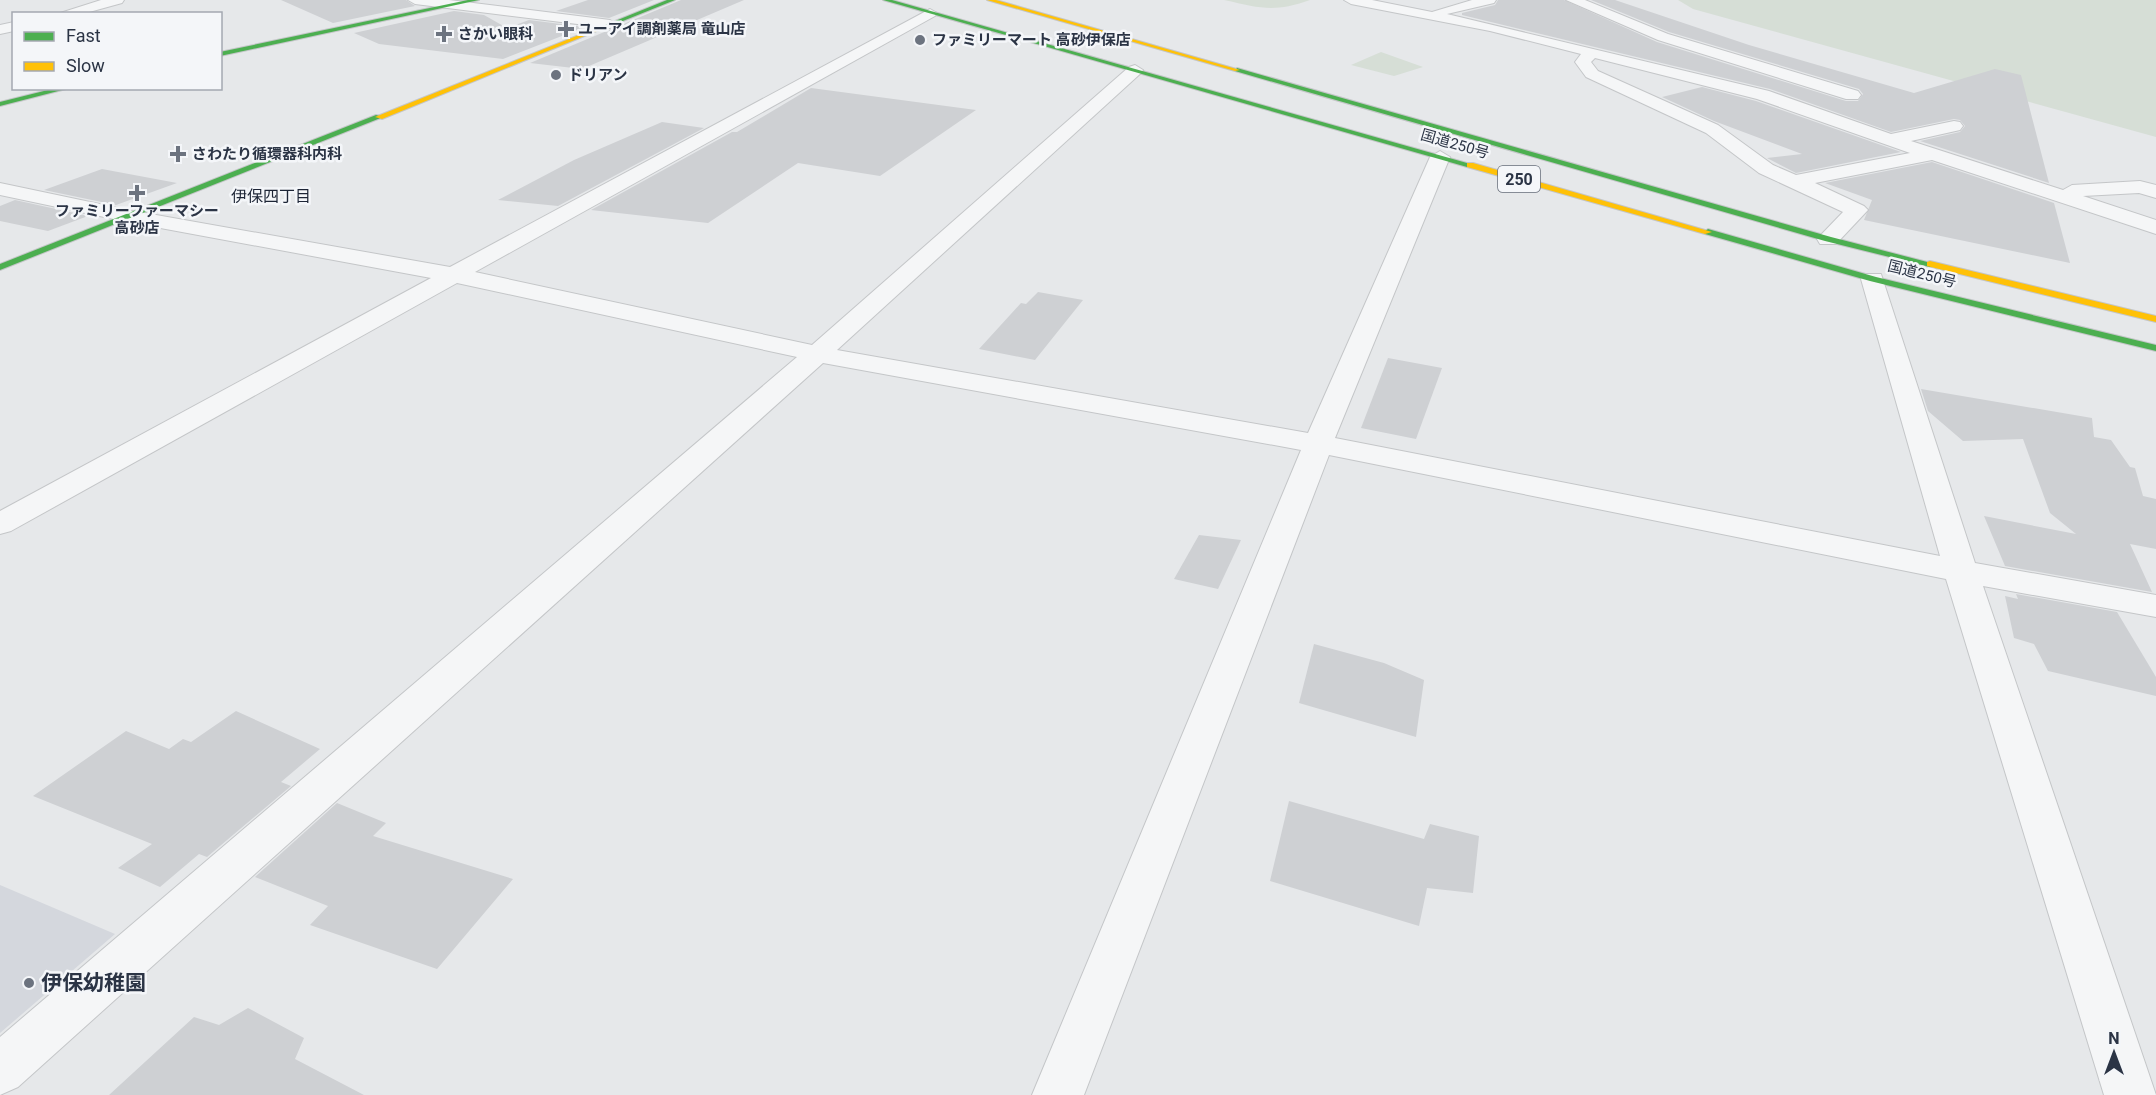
<svg xmlns="http://www.w3.org/2000/svg" width="2156" height="1095" viewBox="0 0 2156 1095" font-family="Roboto,'Noto Sans JP',sans-serif">
<rect width="100%" height="100%" fill="#e6e8ea"/>
<!-- built -->
<path fill="#d4d7dd" d="M0 885 115 934 0 1033Z"/>
<!-- green -->
<g fill="#d6ded6">
<path d="M1224 0H1310C1273 13 1261 8 1224 0Z"/>
<path d="M1678 0H2156V137L1693 9Z"/>
<path d="M1381 52 1423 67 1394 76 1351 65Z"/>
</g>
<!-- building -->
<g fill="#ced0d3">
<path d="M281 0H406L415 6 333 23Z"/>
<path d="M588 0H654L609 18 556 11Z"/>
<path d="M681 0H744L582 69 530 63Z"/>
<path d="M1498 0H1564L1657 42 1846 101H1858L1863 94 1859 89 1669 32 1591 0H1615L1749 45 1914 93 1995 69 2021 75 2049 183 1920 141 1960 132 1965 126 1960 120 1954 119 1891 132 1770 89 1462 15V13L1495 5Z"/>
<path d="M454 11 484 15 507 28 529 20 585 27 503 59 379 44 354 33Z"/>
<path d="M1702 87 1756 101 1901 152 1796 173 1767 158 1802 154 1714 121 1662 97Z"/>
<path d="M811 88 976 110 880 176 798 163 708 223 591 210 732 132H737Z"/>
<path d="M662 122 704 128 558 206 498 200 574 160Z"/>
<path d="M1932 162 2054 203 2070 263 1864 220 1872 200 1825 183Z"/>
<path d="M102 169 177 183 116 205 44 190Z"/>
<path d="M15 200 88 216 48 231 0 221V206Z"/>
<path d="M1038 292 1083 300 1035 360 979 349 1021 303 1026 304Z"/>
<path d="M1388 358 1442 368 1416 439 1361 428Z"/>
<path d="M1921 389 2092 418 2094 437 2111 440 2130 467 2135 468 2143 496 2156 499V549L2130 544 2152 592 2005 566 1984 516 2076 534 2050 513 2023 439 1963 441 1928 411Z"/>
<path d="M1199 535 1241 540 1218 589 1174 579Z"/>
<path d="M2016 594 2117 612 2156 677V696L2048 671 2034 644 2014 638 2005 596 2018 599Z"/>
<path d="M1314 644 1384 663 1424 680 1416 737 1299 703Z"/>
<path d="M236 711 320 749 281 782 291 786 207 857 199 854 160 887 118 868 152 844 33 796 126 731 169 749 183 739 191 742Z"/>
<path d="M1289 801 1424 839 1430 824 1479 836 1473 893 1427 888 1419 926 1270 881Z"/>
<path d="M337 803 386 823 373 836 513 879 437 969 310 925 328 906 255 877Z"/>
<path d="M248 1008 304 1038 295 1059 364 1095H109L194 1017 219 1025Z"/>
</g>
<g fill="none" stroke-linecap="round" stroke-linejoin="round">
<!-- street casing -->
<g stroke="#c4c6c8" stroke-width="2">
<g id="street">
<path d="M101 0H124L122 3 82 14H57Z"/>
<path d="M408 0H449L610 20 617 24 610 28 415 4Z"/>
<path d="M1344 0H1372L1432 12 1472 0H1496L1494 3 1447 14 1769 91 1891 134 1954 121 1960 122 1963 126 1960 130 1911 141 2063 190 2072 185 2140 181 2156 185V198L2139 193 2083 196 2156 220V234L1932 160 1815 183 1864 206 1868 210 1836 244H1820L1817 239 1843 212 1759 173 1706 133 1586 77 1575 62 1581 54 1490 31 1351 4ZM1595 58 1757 99 1910 153 1796 175 1773 165 1718 125 1598 71 1591 62Z"/>
<path d="M1566 0H1585L1668 34 1858 91 1861 95 1858 99H1846L1658 40Z"/>
<path d="M930 9 937 13 935 16 475 272 812 345 1129 67 1135 65 1143 70 1141 73 837 350 1308 433 1430 157 1440 151 1450 157 1335 438 1940 556 1861 279 1865 274H1881L1975 563 2156 595V617L1983 586 2156 1095H2104L1946 579 1329 455 1084 1095H1032L1301 450 823 363 18 1087 0 1095V1037L797 357 457 283 11 531 0 534V511L431 278 128 222 0 195V183L128 210 450 267Z"/>
<path d="M14 22V31L0 34V25Z"/>
</g>
</g>
<!-- fast casing -->
<g stroke="#c4c6c8" stroke-width="2">
<g id="fast">
<path d="M468 0H479L220 56V52Z"/>
<path d="M667 0H675L598 31 593 30Z"/>
<path d="M883 0H892L1474 165 1467 167Z"/>
<path d="M1237 68 1831 237 1935 264 1930 267 1825 241 1235 71Z"/>
<path d="M56 88H70L0 106V102Z"/>
<path d="M376 115 383 117 0 270V264Z"/>
<path d="M1708 229 1876 277 2156 345V351L1870 281 1705 234 1704 232Z"/>
</g>
</g>
<!-- slow casing -->
<g stroke="#c4c6c8" stroke-width="2">
<g id="slow">
<path d="M987 0H996L1240 70 1235 71Z"/>
<path d="M594 29 599 30 382 119 375 117Z"/>
<path d="M1467 163H1473L1712 232 1705 234 1467 167Z"/>
<path d="M1930 261 2156 316V322L1927 266V262Z"/>
</g>
</g>
<!-- street -->
<use href="#street" fill="#f5f6f7" fill-rule="evenodd"/>
<!-- fast -->
<use href="#fast" fill="#4caf50" fill-rule="evenodd"/>
<!-- slow -->
<use href="#slow" fill="#ffc107" fill-rule="evenodd"/>
</g>
<!-- markers -->
<g fill="#6c737f" stroke="#f4f6f9" stroke-width="2">
<path d="M563 20h6v6h6v6h-6v6h-6v-6h-6v-6h6z"/>
<path d="M441 25h6v6h6v6h-6v6h-6v-6h-6v-6h6z"/>
<circle cx="920" cy="40" r="6"/>
<circle cx="556" cy="75" r="6"/>
<path d="M175 145h6v6h6v6h-6v6h-6v-6h-6v-6h6z"/>
<path d="M134 184h6v6h6v6h-6v6h-6v-6h-6v-6h6z"/>
<circle cx="29" cy="983" r="6"/>
</g>
<g text-anchor="middle" dominant-baseline="central" stroke-width="5" stroke-linejoin="round" paint-order="stroke">
<!-- far-poi labels -->
<g font-size="15" font-weight="bold" fill="#2b3445" stroke="#f4f6f9" text-anchor="start">
<text x="578" y="29">ユーアイ調剤薬局 竜山店</text>
<text x="458" y="34">さかい眼科</text>
<text x="932" y="40">ファミリーマート 高砂伊保店</text>
<text x="568" y="75">ドリアン</text>
<text x="192" y="154">さわたり循環器科内科</text>
<text x="137" y="211" text-anchor="middle">ファミリーファーマシー<tspan x="137" dy="17">高砂店</tspan></text>
</g>
<!-- far-street labels -->
<g font-size="15" fill="#2b3445" stroke="#f4f6f9">
<text transform="translate(1455 144) rotate(16)">国道250号</text>
<text transform="translate(1922 274) rotate(14)">国道250号</text>
</g>
<!-- shield labels -->
<rect fill="#f4f6f9" stroke="#676e7b" stroke-width="1.5" x="1498" y="166" width="42" height="26" rx="4.5"/>
<g font-size="16" font-weight="bold" fill="#2b3445">
<text x="1519" y="179">250</text>
</g>
<!-- far-neighbourhood labels -->
<g font-size="16" fill="#1d2536" stroke="#f4f6f9">
<text x="271" y="196">伊保四丁目</text>
</g>
<!-- near-poi labels -->
<g font-size="21" font-weight="bold" fill="#2b3445" stroke="#f4f6f9" text-anchor="start">
<text x="41" y="983">伊保幼稚園</text>
</g>
</g>
<!-- legend -->
<rect x="12" y="12" width="210" height="78" fill="#f4f6f9" stroke="#a4a8b1" stroke-width="1.5"/>
<rect x="24" y="32" width="30" height="9" fill="#4caf50" stroke="#a4a8b1" stroke-width="1.5"/>
<text x="66" y="42" font-size="18" fill="#2b3445">Fast</text>
<rect x="24" y="62" width="30" height="9" fill="#ffc107" stroke="#a4a8b1" stroke-width="1.5"/>
<text x="66" y="72" font-size="18" fill="#2b3445">Slow</text>
<!-- north arrow -->
<g transform="translate(2114 1053)" stroke="#f4f6f9" stroke-width="4.5" paint-order="stroke">
<path d="M0-4.5L10 22L0 15L-10 22Z" fill="#2b3445"/>
<text y="-9" font-size="16" font-weight="bold" text-anchor="middle" fill="#2b3445">N</text>
</g>
</svg>
